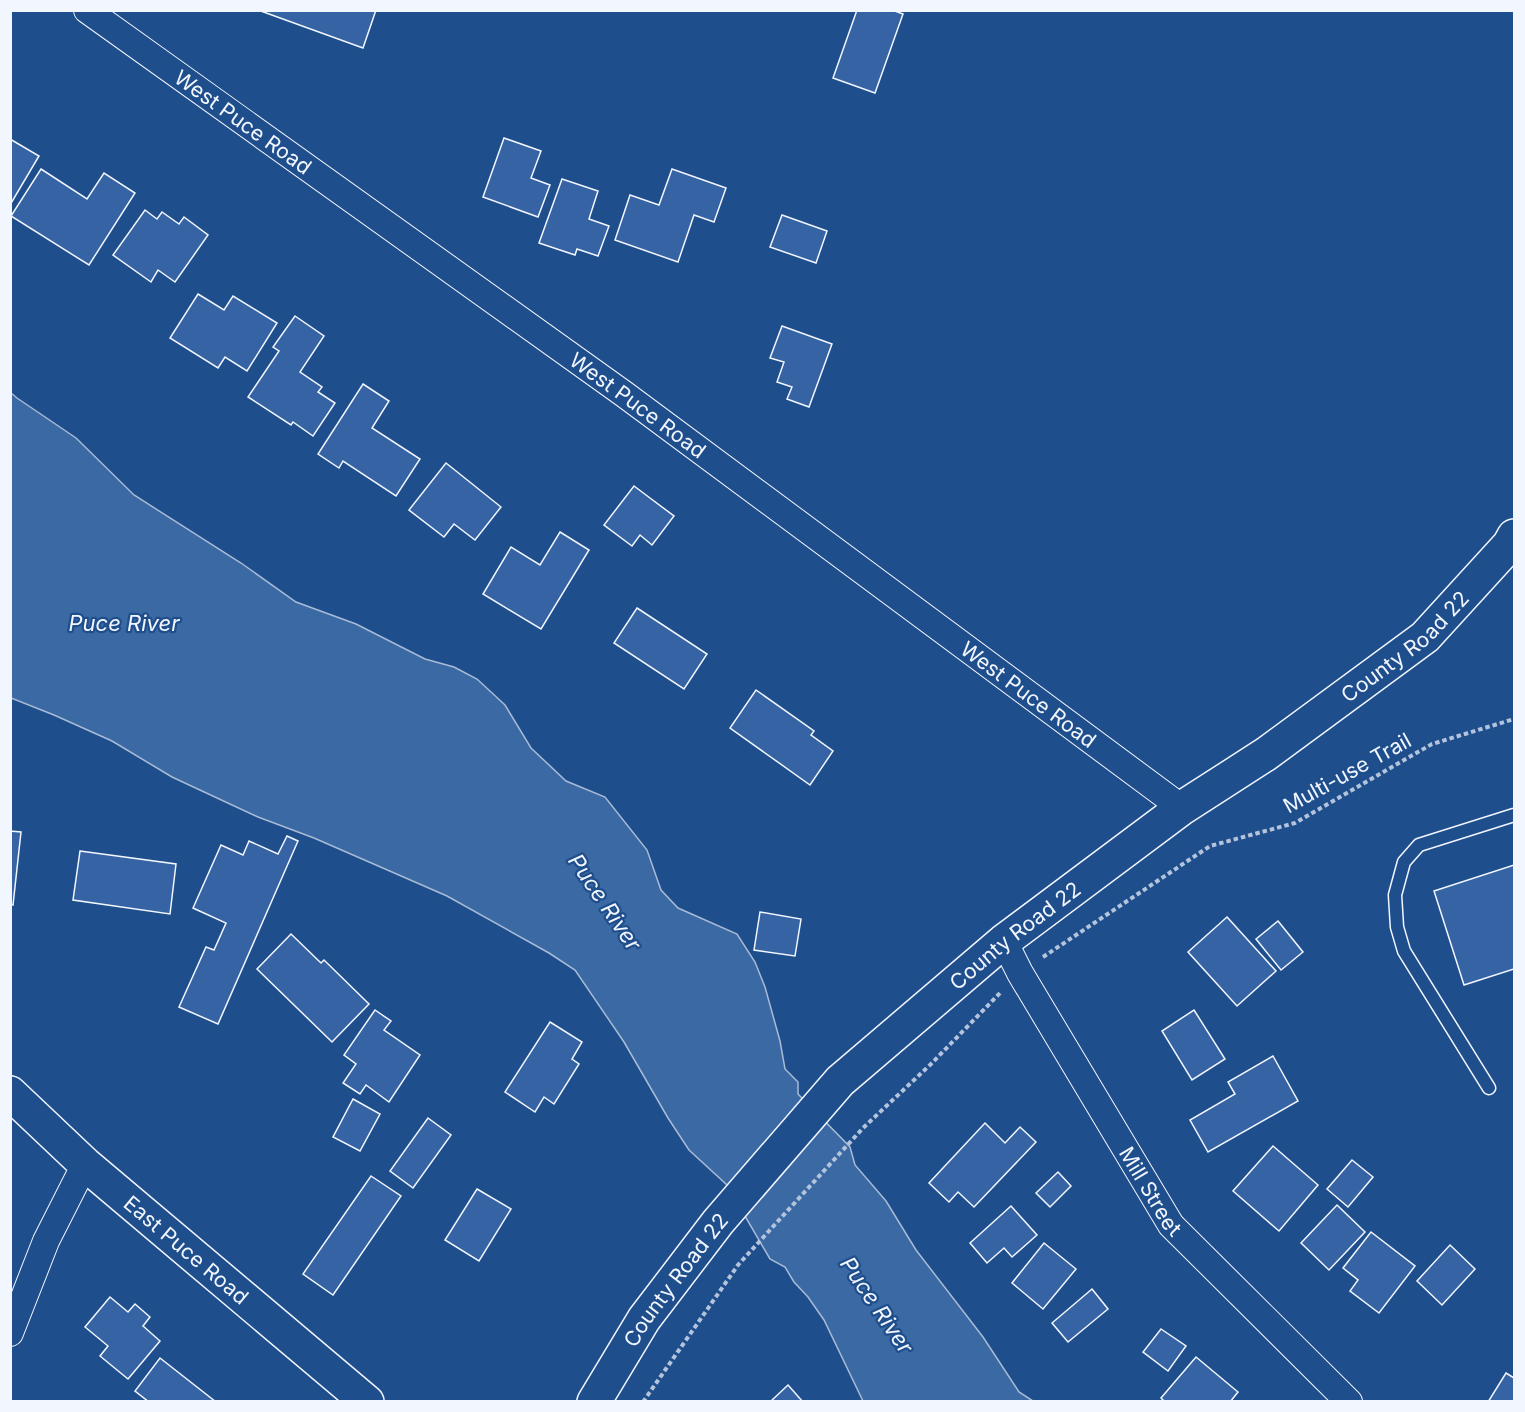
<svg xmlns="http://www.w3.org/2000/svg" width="1525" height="1412" viewBox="0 0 1525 1412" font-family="Inter,sans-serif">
<rect width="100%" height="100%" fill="#1f4e8c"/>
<!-- water -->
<path fill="#3b69a3" stroke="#a8bbd7" stroke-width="1.5" d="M10 392 17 398 76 438 134 495 241 563 296 602 356 624 425 659 454 667 477 679 505 705 531 748 566 781 605 797 647 850 661 890 678 908 737 934 755 962 765 987 780 1041 785 1069 798 1082V1094L850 1147 855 1165 886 1201 916 1250 983 1337 1019 1392 1033 1401H863L824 1320 808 1297 794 1282 785 1267 770 1259 727 1185 689 1150 668 1118 624 1042 575 970 549 953 447 896 314 838 258 817 172 777 112 741 54 715 11 698Z"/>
<!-- building -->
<g fill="#3563a3" stroke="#f2f6ff" stroke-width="1.5">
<path d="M258 10H376L363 48Z"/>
<path d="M857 10H892L903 14 875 93 833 78Z"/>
<path d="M504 138 541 151 531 178 550 185 538 217 483 197Z"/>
<path d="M10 139 39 156 10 205Z"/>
<path d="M41 169 87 199 104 173 135 193 89 265 11 216Z"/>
<path d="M672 169 726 188 714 222 694 215 678 262 615 240 630 195 659 205Z"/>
<path d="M562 179 598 191 589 219 609 226 598 256 577 249 575 255 539 243Z"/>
<path d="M145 210 157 219 162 212 179 224 184 217 208 235 175 282 158 270 151 282 113 255Z"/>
<path d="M782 215 827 231 816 263 770 247Z"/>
<path d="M198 294 224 310 233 296 277 323 247 371 225 357 218 368 170 338Z"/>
<path d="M295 316 324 336 300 372 322 387 318 392 335 403 313 436 293 422 291 425 248 397 279 351 273 347Z"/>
<path d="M782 326 832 344 809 407 787 399 792 387 777 382 784 362 770 358Z"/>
<path d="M363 384 389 401 372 428 420 459 396 496 343 461 339 468 318 454Z"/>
<path d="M446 463 501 507 475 540 454 524 444 537 409 510Z"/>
<path d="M634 486 674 516 652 545 640 535 632 546 604 525Z"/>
<path d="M560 532 589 550 541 629 483 594 511 547 540 565Z"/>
<path d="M637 608 707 654 684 689 614 643Z"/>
<path d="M756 690 814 731 811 735 833 751 810 785 730 728Z"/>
<path d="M10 831 21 832 13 905 10 904Z"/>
<path d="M287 836 298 841 218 1024 179 1007 206 947 214 950 226 923 193 908 221 845 243 855 249 841 278 854Z"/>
<path d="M80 851 176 864 170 914 73 900Z"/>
<path d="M1514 865V969L1464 985 1434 891Z"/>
<path d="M760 912 801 919 795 956 754 950Z"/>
<path d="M1227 917 1276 971 1237 1006 1188 952Z"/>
<path d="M1278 921 1303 952 1281 970 1256 939Z"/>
<path d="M291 934 321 963 324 960 369 1004 332 1042 257 969Z"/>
<path d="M375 1010 391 1021 384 1030 420 1055 389 1102 366 1085 360 1094 343 1083 356 1064 344 1055Z"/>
<path d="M1194 1010 1225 1059 1192 1080 1162 1031Z"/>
<path d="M550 1022 582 1042 572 1059 579 1064 554 1104 544 1097 535 1112 505 1092Z"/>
<path d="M1273 1056 1298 1101 1208 1152 1190 1120 1235 1094 1228 1082Z"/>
<path d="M353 1099 380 1114 360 1151 333 1137Z"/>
<path d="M428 1118 451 1135 413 1188 390 1171Z"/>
<path d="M985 1123 1005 1143 1020 1127 1036 1142 974 1207 958 1192 949 1202 929 1183Z"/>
<path d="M1273 1146 1318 1185 1279 1231 1233 1191Z"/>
<path d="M1352 1160 1373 1177 1348 1207 1327 1189Z"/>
<path d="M1058 1172 1071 1186 1050 1207 1036 1193Z"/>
<path d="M371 1176 401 1196 333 1295 303 1274Z"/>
<path d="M477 1189 511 1209 479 1261 445 1240Z"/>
<path d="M1337 1205 1365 1232 1329 1270 1301 1243Z"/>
<path d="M1011 1206 1037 1235 1012 1257 1004 1248 987 1263 970 1243Z"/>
<path d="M1371 1232 1415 1266 1379 1313 1350 1291 1358 1280 1343 1268Z"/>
<path d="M1044 1243 1076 1269 1043 1309 1012 1283Z"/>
<path d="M1450 1245 1475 1269 1442 1305 1417 1281Z"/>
<path d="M1092 1289 1108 1309 1068 1342 1052 1323Z"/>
<path d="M110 1297 128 1312 135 1304 150 1317 143 1326 160 1341 128 1379 100 1356 108 1346 85 1327Z"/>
<path d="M1161 1329 1186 1346 1168 1371 1143 1352Z"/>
<path d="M1196 1357 1238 1392 1230 1402H1165L1161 1398Z"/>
<path d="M160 1358 216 1402H149L135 1391Z"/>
<path d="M1506 1373 1514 1378V1402H1488Z"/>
<path d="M788 1385 803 1402H770Z"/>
</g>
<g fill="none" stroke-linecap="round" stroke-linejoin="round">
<!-- service casing -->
<g stroke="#f2f6ff" stroke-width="15">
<path id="service" d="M1489 1088 1404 951 1397 927 1395 895 1404 862 1419 845 1514 815"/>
</g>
<!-- minor casing -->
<g stroke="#f2f6ff" stroke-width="28">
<g id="minor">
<path id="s1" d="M87 10 624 394 1182 808"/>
<path id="s2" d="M1004 941 1020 973 1171 1225 1349 1402"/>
<path d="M10 1333 46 1241 85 1164"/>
</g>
</g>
<!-- secondary casing -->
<g stroke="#f2f6ff" stroke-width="36">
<g id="secondary">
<path id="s3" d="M10 1093 85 1164 367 1402"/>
<path id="s4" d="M594 1402 644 1319 718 1222 840 1081 1004 941 1182 808 1266 754 1425 637 1509 545 1514 536"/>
</g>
</g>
<!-- path -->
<g stroke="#b3c4dc" stroke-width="4" stroke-dasharray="4.5 3" stroke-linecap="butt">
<path d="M1043 957 1210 846 1295 823 1432 744 1514 719"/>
<path d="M643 1402 738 1265 863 1128 931 1064 1000 993"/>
</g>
<!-- service -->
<use href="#service" stroke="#1f4e8c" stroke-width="12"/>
<!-- minor -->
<use href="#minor" stroke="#1f4e8c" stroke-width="26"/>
<!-- secondary -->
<use href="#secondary" stroke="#1f4e8c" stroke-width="33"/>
</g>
<g text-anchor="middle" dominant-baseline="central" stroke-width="4.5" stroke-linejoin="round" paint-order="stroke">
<!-- street labels -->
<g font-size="21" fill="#f2f6ff" stroke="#1f4e8c">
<text stroke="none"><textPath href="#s1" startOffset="192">West Puce Road</textPath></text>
<text stroke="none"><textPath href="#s1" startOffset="678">West Puce Road</textPath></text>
<text stroke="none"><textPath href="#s4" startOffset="1119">County Road 22</textPath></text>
<text stroke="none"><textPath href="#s1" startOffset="1164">West Puce Road</textPath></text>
<text transform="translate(1347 773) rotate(-29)">Multi-use Trail</text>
<text stroke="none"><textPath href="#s4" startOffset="633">County Road 22</textPath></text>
<text stroke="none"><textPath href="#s2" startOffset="290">Mill Street</textPath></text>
<text stroke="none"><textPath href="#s3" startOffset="236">East Puce Road</textPath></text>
<text stroke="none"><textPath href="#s4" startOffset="147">County Road 22</textPath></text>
</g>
<!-- water labels -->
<g font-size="22" font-style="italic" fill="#f2f6ff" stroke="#1f4e8c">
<text x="124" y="623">Puce River</text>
<text transform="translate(605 902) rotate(56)">Puce River</text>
<text transform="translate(877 1305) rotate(56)">Puce River</text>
</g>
</g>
<!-- border -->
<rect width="1525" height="1412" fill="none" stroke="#f2f6ff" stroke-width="24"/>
</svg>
